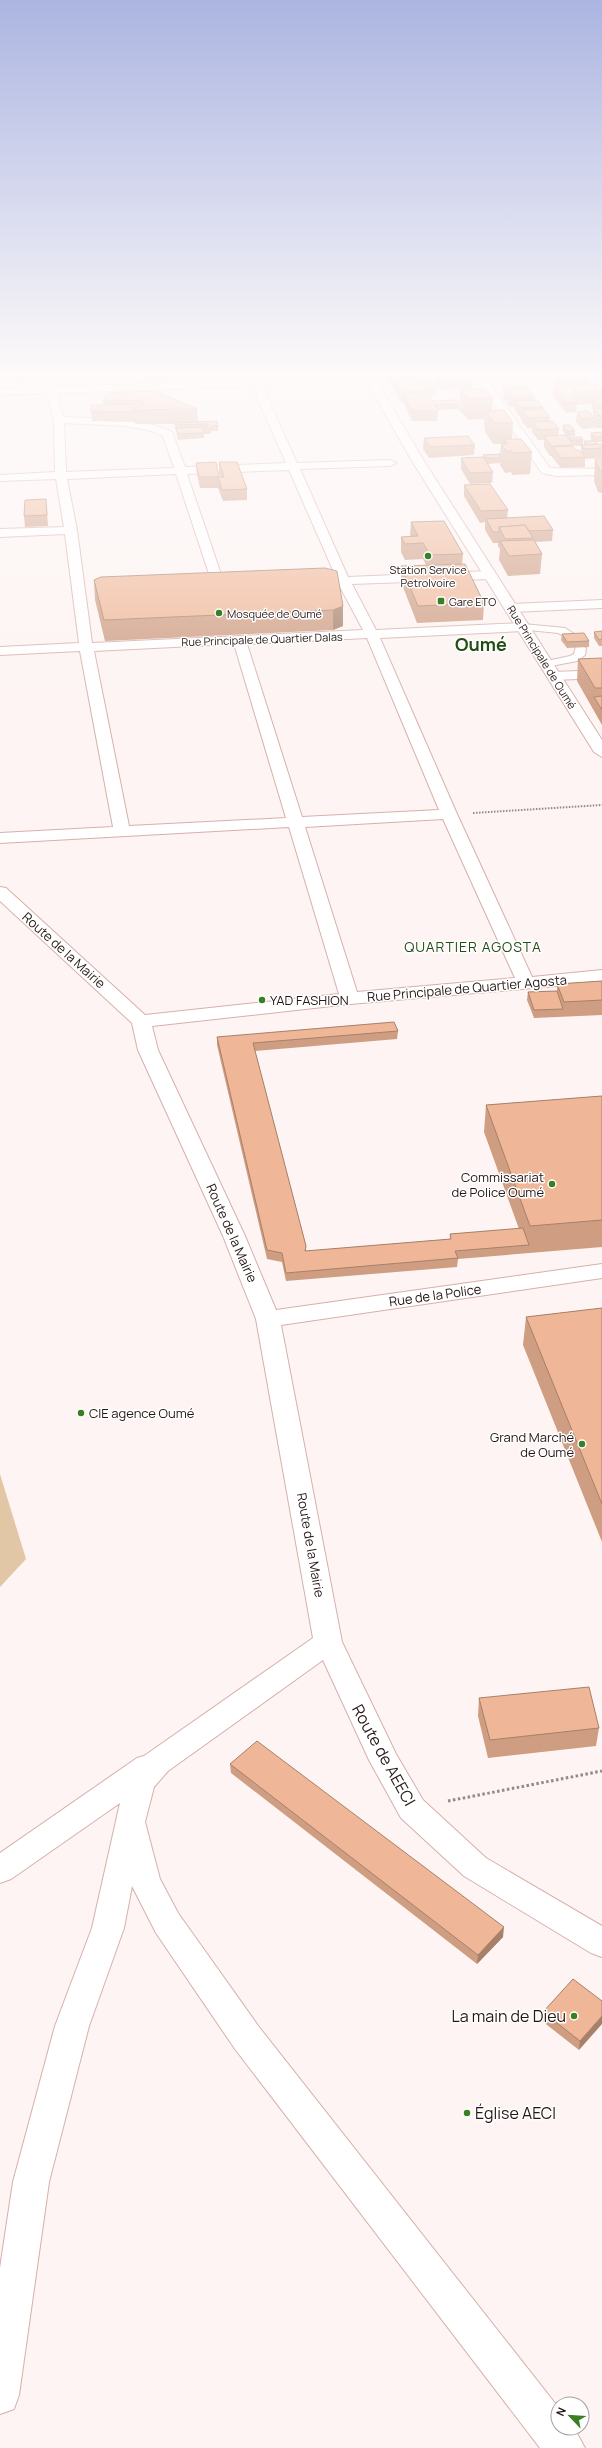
<svg xmlns="http://www.w3.org/2000/svg" width="602" height="2448" viewBox="0 0 602 2448" font-family="Manrope,sans-serif">
<rect width="100%" height="100%" fill="#fdf4f3"/>
<!-- green -->
<path fill="#e2c7a6" d="M0 1474 26 1559 0 1587Z"/>
<g fill="none" stroke-linecap="round" stroke-linejoin="round">
<!-- lane casing -->
<g stroke="#d7b0aa" stroke-width="2">
<g id="lane">
<path d="M523 624 565 628 582 639 576 642 558 633 519 629 518 627Z"/>
<path d="M580 645 586 648 585 655 577 661 546 667 540 664 542 662 570 656 574 654 576 646Z"/>
</g>
</g>
<!-- street casing -->
<g stroke="#d7b0aa" stroke-width="2">
<g id="street">
<path d="M42 377H52L55 387 343 377H433L428 380 262 386 297 463 390 460 396 463 390 466 300 469 348 577 490 571 496 575 490 579 352 584 376 630 523 623 530 627 523 631 380 638 457 814 532 977 602 970V982L350 1004 152 1026 158 1050 245 1236 276 1310 602 1264V1278L281 1325 342 1642 396 1754 423 1800 486 1858 602 1926V1957L591 1953 464 1876 401 1818 369 1760 323 1660 168 1771 154 1787 145 1822 160 1879 178 1913 259 2027 558 2407V2428H574L585 2448H540L235 2049 156 1933 132 1886 124 1928 89 2026 49 2182 19 2395 14 2409 0 2414V2268L13 2182 55 2026 92 1928 120 1803 11 1879 0 1883V1853L137 1758 144 1756 313 1638 256 1319 223 1236 138 1050 132 1023 0 901V887L6 888 145 1015 339 994 289 827 0 843V833L113 827 80 651 0 655V647L79 643 65 534 0 537V529L64 527 56 479 0 481V475L55 472 54 420 47 393 0 395V389L45 387ZM252 386 286 463 185 467 172 432C140 416 98 419 63 417L57 393ZM64 423C96 426 135 422 163 436L174 468 66 472ZM289 470 336 577 326 578 325 581 331 585H339L363 630 92 643 77 530 67 479 176 474 213 586 219 590 225 586 187 474ZM367 638 439 810 302 817 247 644ZM234 644 286 818 129 826 94 651ZM443 819 515 978 357 992 305 827Z"/>
<path d="M475 377H485L550 468 602 469V475L556 476 542 473Z"/>
<path d="M590 377H600L602 388 598 387Z"/>
<path d="M602 600V608L512 612 505 608 512 604Z"/>
<path d="M602 670V678L554 680 547 676 554 672Z"/>
</g>
</g>
<!-- primary casing -->
<g stroke="#d7b0aa" stroke-width="2">
<path id="primary" d="M364 377H374L424 461 602 740V757L594 752 412 461Z"/>
</g>
<!-- path-far1 -->
<path stroke="#948987" stroke-width="2" stroke-dasharray="1.5 1.5" stroke-linecap="butt" d="M473 813 602 805"/>
<!-- path -->
<path stroke="#948987" stroke-width="3" stroke-dasharray="2.5 2.5" stroke-linecap="butt" d="M448 1801 602 1771"/>
<!-- lane -->
<use href="#lane" fill="#fff" fill-rule="evenodd"/>
<!-- street -->
<use href="#street" fill="#fff" fill-rule="evenodd"/>
<!-- primary -->
<use href="#primary" fill="#fff" fill-rule="evenodd"/>
</g>
<!-- wall -->
<g fill="#ce9d82" fill-rule="evenodd">
<path d="M15 377H30V380L16 381Z"/>
<path d="M147 377H170V379L149 380Z"/>
<path d="M190 377H228L229 378 190 379Z"/>
<path d="M390 377H418L421 382 436 390V395H429L433 401 459 404V409L438 410 437 421H412L403 402H401L390 383Z"/>
<path d="M434 377H472V388L437 389 434 383Z"/>
<path d="M556 377H589V384L602 391V428H595L594 426 593 428 582 429 576 422 577 412 593 416V410L592 408V404L577 405 576 412 566 413 553 396 554 386H557L555 383ZM565 388H572L571 394 574 398H573Z"/>
<path d="M503 388 534 396V400L543 407V409L550 417 549 421 559 429 558 436 568 438 583 440V445H584V441H592L590 438 591 433 602 432V442H597L599 445 602 444V458L585 459V467L561 468 552 457V456H550L544 447V440H538L532 432V428H527L521 420V418L515 411V407H510L503 398ZM573 446H581V451L575 450 573 447Z"/>
<path d="M460 390 493 398 492 411 513 423 512 439 532 452 530 474 512 475 511 472 505 473 500 465V463L487 464 493 472 492 483 470 484 461 469V458L483 457V455L500 454 501 444H504H493L485 432V427L484 425V419H486L469 420 459 410Z"/>
<path d="M108 393 197 409 198 422 218 426V431H211V434H204V438L178 440 176 431 175 428V424H136L134 422 92 421 91 411 104 405 103 401Z"/>
<path d="M563 425 575 431V436L567 437 562 430Z"/>
<path d="M424 438 475 445 474 455 429 458 423 449Z"/>
<path d="M595 459H602V493L598 492 594 481Z"/>
<path d="M216 462 219 477H220L219 473V462L247 489V500L223 501 218 488H200L197 474 196 463Z"/>
<path d="M464 485 508 510 507 518 553 530 552 541 535 542 542 554 540 574 508 576 499 560 500 549 498 546V543H493L485 530V522L480 523 464 496Z"/>
<path d="M47 510 48 526 25 527 24 516Z"/>
<path d="M411 522 463 554 462 564 484 603 483 620 417 623 401 582V566L426 565 423 559 405 560 401 552V537L410 536Z"/>
<path d="M94 580 343 606V626L333 630 105 641 95 600Z"/>
<path d="M602 631V646H599L594 638V632Z"/>
<path d="M562 634 589 641V647L567 648 561 640Z"/>
<path d="M602 658V725L577 681 578 659Z"/>
<path d="M602 981V1015L534 1018 527 1000 528 992 557 991V984Z"/>
<path d="M398 1031 397 1039 255 1051 306 1246V1251L450 1239V1234L519 1229 484 1132 486 1105 602 1096V1247L458 1259 457 1267 286 1281 282 1262 267 1259 217 1045V1037Z"/>
<path d="M602 1308V1542L523 1345 526 1317Z"/>
<path d="M479 1698 599 1728 596 1746 488 1758 478 1716Z"/>
<path d="M230 1764 503 1937 477 1964 231 1773Z"/>
<path d="M602 2001 579 2050 542 2021 543 2012Z"/>
</g>
<!-- shaded-wall -->
<g fill="#a7806a">
<path d="M343 606V626L333 630V610Z"/>
<path d="M504 1927 503 1937 477 1964 478 1955Z"/>
<path d="M602 2016V2024L579 2050 580 2041Z"/>
</g>
<!-- building -->
<g fill="#efb797" stroke="#a7806a">
<path d="M392 377H418L428 391 402 392Z"/>
<path d="M430 381 436 390H427L421 382Z"/>
<path d="M596 384 602 391 578 392 572 385Z"/>
<path d="M554 386H563L577 402 567 403Z"/>
<path d="M526 387 534 396 511 397 503 388Z"/>
<path d="M486 389 493 398 470 399 460 390Z"/>
<path d="M155 391 197 409 136 410 133 408 143 405V400L103 401 108 393Z"/>
<path d="M428 392 438 411H413L403 393Z"/>
<path d="M602 396V398L593 399 575 400 573 398Z"/>
<path d="M593 398H602V404L598 405Z"/>
<path d="M456 400 459 404 435 405 433 401Z"/>
<path d="M537 400 543 407 522 408 515 401Z"/>
<path d="M143 404V405L133 408 134 412 91 411V405Z"/>
<path d="M602 408V415H598L593 409Z"/>
<path d="M543 409 550 417 528 418 522 410Z"/>
<path d="M504 410 513 423H494L486 411Z"/>
<path d="M589 411 594 418 582 419 577 412Z"/>
<path d="M602 420V423H596L594 421Z"/>
<path d="M217 421 218 426H211V429H203L202 427H208V424L175 425 174 423Z"/>
<path d="M553 421 559 429 538 430 532 422Z"/>
<path d="M563 425H570L575 431H568Z"/>
<path d="M202 427 204 433 178 434 176 428Z"/>
<path d="M602 432V437H594L591 433Z"/>
<path d="M566 435 573 445 551 446 544 436Z"/>
<path d="M468 436 475 445 430 447 424 438Z"/>
<path d="M581 437 583 440H570L568 438Z"/>
<path d="M504 439H521L532 452 513 453 512 451H506L501 444H508Z"/>
<path d="M584 441H595L599 445H587Z"/>
<path d="M602 444V448L584 449 581 445Z"/>
<path d="M572 446 575 450H579L585 457 561 458 553 447Z"/>
<path d="M500 454V458H486L483 455Z"/>
<path d="M483 457 493 472 470 473 461 458Z"/>
<path d="M595 459H602V471H600Z"/>
<path d="M216 462 219 477H199L196 463Z"/>
<path d="M219 462H237L247 489 222 490 218 477H224Z"/>
<path d="M490 484 508 510 481 511 464 485Z"/>
<path d="M46 499 47 515 24 516 25 500Z"/>
<path d="M544 516 553 530 529 531 525 525 499 527V532H493L486 519Z"/>
<path d="M444 521 463 554 430 555 423 543 405 544 401 537 418 536 411 522Z"/>
<path d="M525 525 533 538 505 539 499 527Z"/>
<path d="M534 540 542 554 509 556 500 541Z"/>
<path d="M465 564 484 603 418 606 401 566Z"/>
<path d="M325 568 337 571 343 606 333 610 104 620 94 580 101 577Z"/>
<path d="M602 631V639L599 640 594 632Z"/>
<path d="M584 633 589 641 567 642 562 634Z"/>
<path d="M602 658V688H595L578 659Z"/>
<path d="M602 696V710L594 697Z"/>
<path d="M602 981V1000L564 1002 557 984Z"/>
<path d="M557 991 563 1009 534 1010 528 992Z"/>
<path d="M394 1022 398 1031 253 1043 306 1246 305 1251 451 1239 450 1234 523 1228 529 1245 455 1251 458 1258 286 1273 282 1253 267 1250 217 1037Z"/>
<path d="M602 1096V1220L530 1226 486 1105Z"/>
<path d="M602 1308V1504L526 1317Z"/>
<path d="M589 1687 599 1728 490 1740 479 1698Z"/>
<path d="M257 1741 504 1927 478 1955 230 1764Z"/>
<path d="M573 1979 602 2001V2016L580 2041 543 2012Z"/>
</g>
<!-- sky -->
<linearGradient id="sky" x2="0" y2="1"><stop stop-color="#abb5e1"/><stop offset="0.52" stop-color="#fefafa"/><stop offset="1" stop-color="#fefafa" stop-opacity="0"/></linearGradient>
<rect width="602" height="720" fill="url(#sky)"/>
<!-- markers -->
<g fill="#397f23" stroke="#fff" stroke-width="1.5">
<circle cx="428" cy="556" r="4"/>
<rect x="437" y="597" width="8" height="8" rx="2"/>
<circle cx="219" cy="613" r="4"/>
<circle cx="262" cy="1000" r="4"/>
<circle cx="552" cy="1184" r="4"/>
<circle cx="81" cy="1413" r="4"/>
<circle cx="582" cy="1444" r="4"/>
<circle cx="574" cy="2016" r="4"/>
<circle cx="467" cy="2113" r="4"/>
</g>
<g text-anchor="middle" dominant-baseline="central" stroke-width="3" stroke-linejoin="round" paint-order="stroke">
<!-- far-poi labels -->
<g font-size="11" fill="#251715" stroke="#fff" text-anchor="start">
<text x="428" y="569" text-anchor="middle">Station Service<tspan x="428" dy="13">PetroIvoire</tspan></text>
<text x="449" y="601">Gare ETO</text>
<text x="227" y="613">Mosquée de Oumé</text>
</g>
<!-- far-street labels -->
<g font-size="11" fill="#251715" stroke="#fff">
<text transform="translate(262 639) rotate(-2)">Rue Principale de Quartier Dalas</text>
<text transform="translate(542 657) rotate(58)">Rue Principale de Oumé</text>
</g>
<!-- street labels -->
<g font-size="13" fill="#251715" stroke="#fff">
<text transform="translate(64 950) rotate(42)">Route de la Mairie</text>
<text transform="translate(467 988) rotate(-5)">Rue Principale de Quartier Agosta</text>
<text transform="translate(232 1233) rotate(66)">Route de la Mairie</text>
<text transform="translate(435 1295) rotate(-8)">Rue de la Police</text>
<text transform="translate(311 1545) rotate(80)">Route de la Mairie</text>
</g>
<!-- poi labels -->
<g font-size="13" fill="#251715" stroke="#fff" text-anchor="start">
<text x="270" y="1000">YAD FASHION</text>
<text x="544" y="1177" text-anchor="end">Commissariat<tspan x="544" dy="15">de Police Oumé</tspan></text>
<text x="89" y="1413">CIE agence Oumé</text>
<text x="574" y="1437" text-anchor="end">Grand Marché<tspan x="574" dy="15">de Oumé</tspan></text>
</g>
<!-- neighbourhood labels -->
<g font-size="14" letter-spacing="1" fill="#224e15" stroke="#fff">
<text x="473" y="946">QUARTIER AGOSTA</text>
</g>
<!-- near-street labels -->
<g font-size="16" fill="#251715" stroke="#fff">
<text transform="translate(384 1755) rotate(61)">Route de AEECI</text>
</g>
<!-- near-poi labels -->
<g font-size="16" fill="#251715" stroke="#fff" text-anchor="end">
<text x="566" y="2016">La main de Dieu</text>
<text x="475" y="2113" text-anchor="start">Église AECI</text>
</g>
<!-- far-town labels -->
<g font-size="18" font-weight="bold" fill="#224e15" stroke="#fff">
<text x="481" y="644">Oumé</text>
</g>
</g>
<!-- north arrow -->
<g transform="translate(570 2416) rotate(295)"><circle r="19" fill="#ffffff" stroke="#a8a2a1"/>
<path d="M0-3L7 15L0 10L-7 15Z" fill="#397f23"/>
<text y="-6" font-size="11" font-weight="bold" text-anchor="middle" fill="#251715">N</text>
</g>
</svg>
